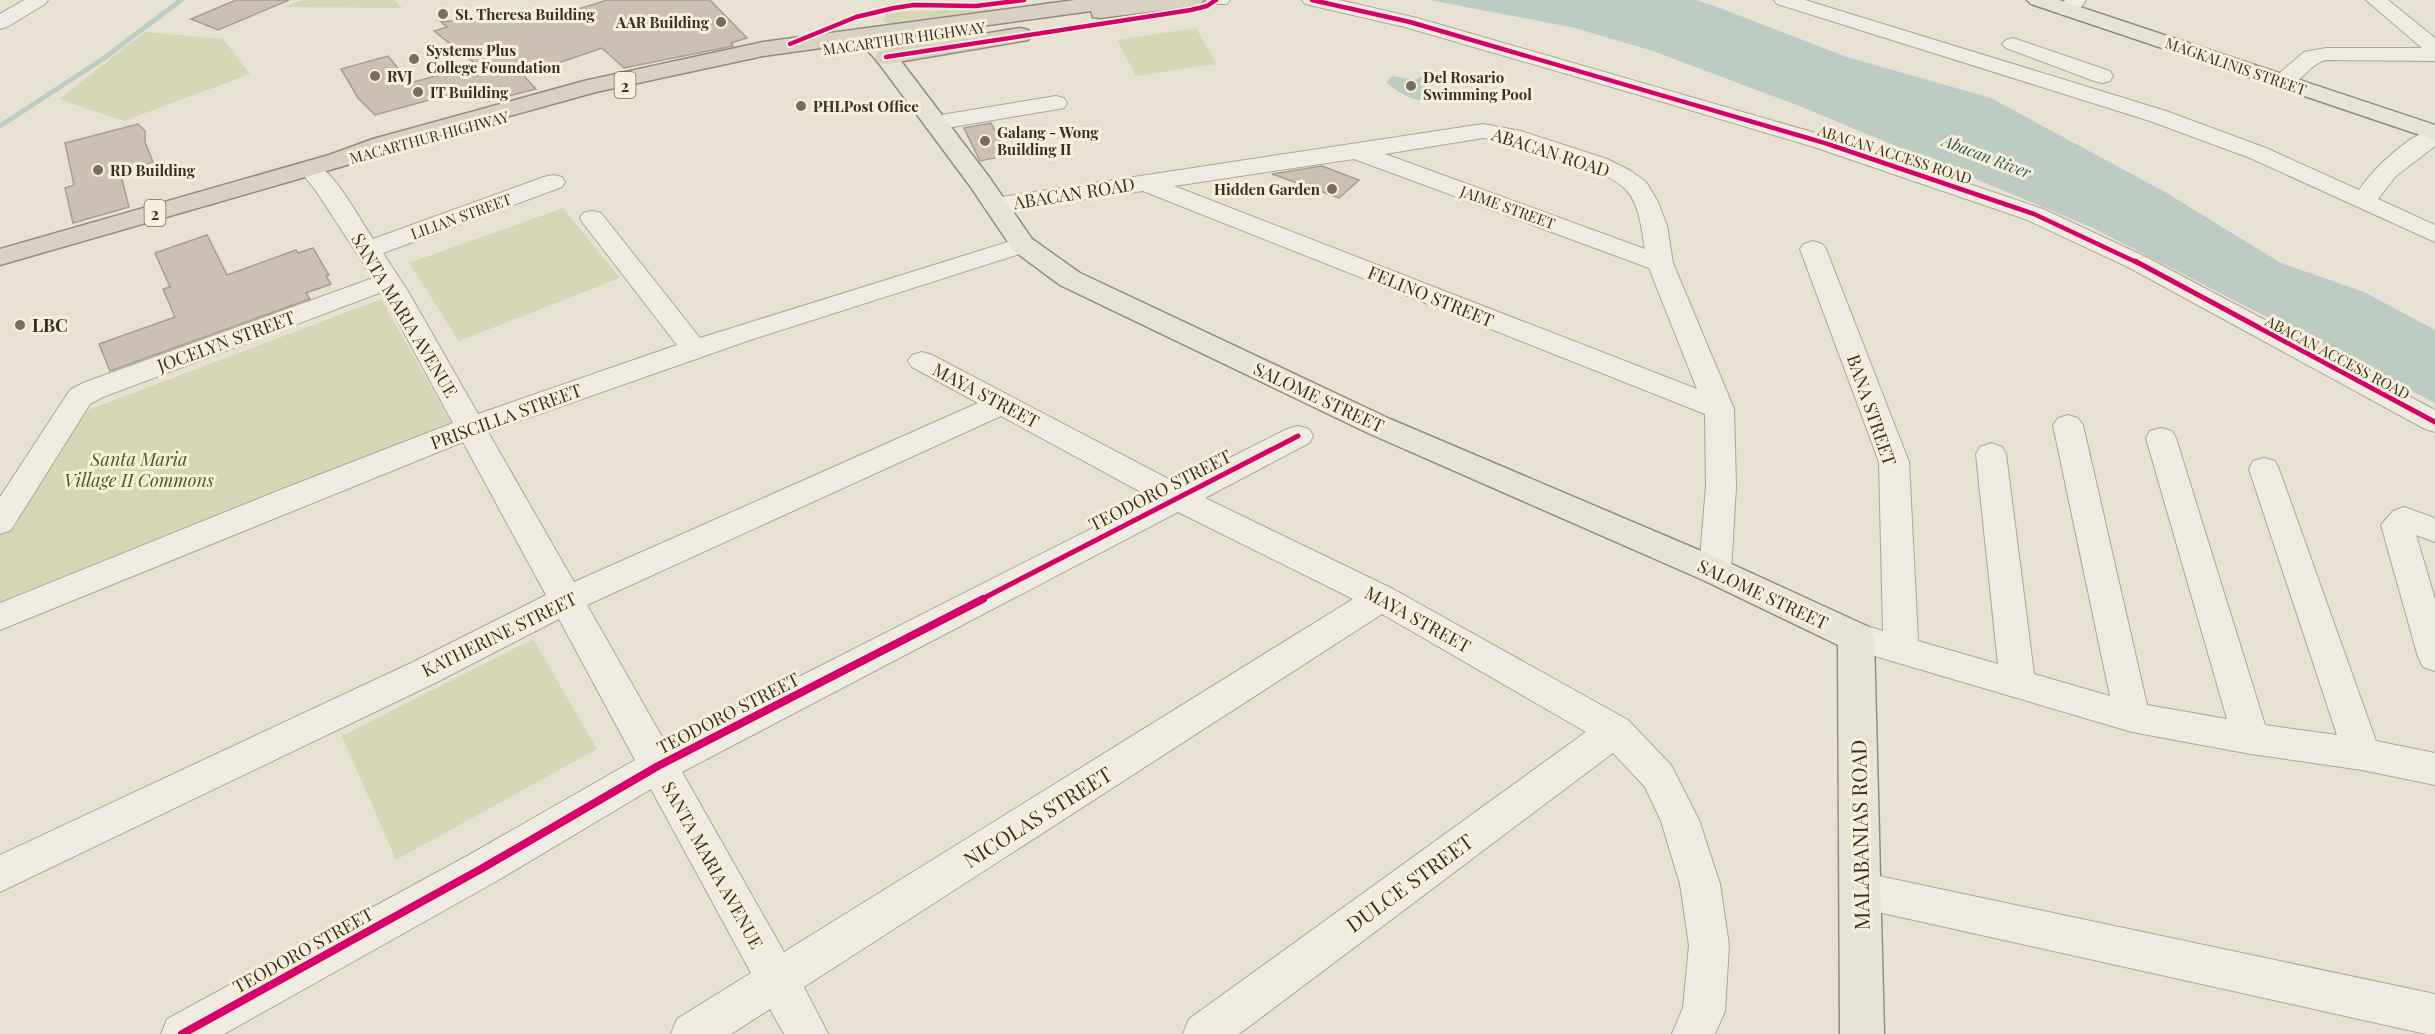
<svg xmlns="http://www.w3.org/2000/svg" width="2435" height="1034" viewBox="0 0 2435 1034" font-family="'Playfair Display',serif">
<rect width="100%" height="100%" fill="#e7e1d1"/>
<!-- green -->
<g fill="#d5d7b4">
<path d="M301 0H395L402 8 285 7Z"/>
<path d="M984 8 995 9 889 24 883 20 886 15 899 12Z"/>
<path d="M1196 28 1217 64 1136 76 1117 40Z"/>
<path d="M145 32 223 39 250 74 124 121 59 99Z"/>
<path d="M563 208 620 278 459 341 409 263Z"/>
<path d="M381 299 451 422 0 609V527L83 412Z"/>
<path d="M533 639 597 749 396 860 342 736Z"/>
</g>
<!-- water -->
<g fill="#bcccc3">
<path d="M1429 0H1696L1712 5 1847 57 1991 98 2165 192 2281 263 2364 292 2435 330V403L2091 227 1797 105 1653 51 1571 27Z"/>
<path d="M1432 72 1445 79 1424 90 1432 98C1418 106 1396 91 1386 82L1393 76 1414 80Z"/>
</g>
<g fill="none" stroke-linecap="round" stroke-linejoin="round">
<!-- stream -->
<path stroke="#bcccc3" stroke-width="5" d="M0 126 103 59 181 0"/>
</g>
<!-- building -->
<g fill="#cbc0b2" stroke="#a89d90" stroke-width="1.5">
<path d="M236 0H289L218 30 191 19Z"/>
<path d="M607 0H710L747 38 731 43 733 46 624 68 602 48 523 75 536 89 489 101 480 86 375 115 358 98 341 69 388 56 410 83 477 65 434 31 447 27 441 22 582 8Z"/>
<path d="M991 123 1008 155 980 161 964 128Z"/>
<path d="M138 124 145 131V142L153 162 120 172 129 207 73 223 65 188 74 185 65 143Z"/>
<path d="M1322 166 1359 180 1339 198 1272 174Z"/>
<path d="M207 235 227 275 296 250 298 253 313 248 329 275 326 276 331 284 306 293 310 299 110 371 99 344 175 317 163 289 170 287 155 253Z"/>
</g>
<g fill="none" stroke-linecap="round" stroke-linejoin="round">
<!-- minor casing -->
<g stroke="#ada699" stroke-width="2">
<g id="minor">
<path d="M24 0H48L45 4 7 27 0 29V14Z"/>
<path d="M1206 0H1230L1227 4H1209Z"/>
<path d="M1302 0H1339L1417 18 1833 138 2043 209 2146 257 2435 410V432L2425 429 2128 267 2025 219 1817 148 1670 104 1405 27 1305 4Z"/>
<path d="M1774 0H1805L2166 111 2266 148 2359 190C2374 168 2408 135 2435 128V146L2396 176 2378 199 2435 225V242L2250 158 2150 121 1777 4Z"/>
<path d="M2065 0H2086C2079 11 2073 18 2060 14L2057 10Z"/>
<path d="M2366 0H2388L2435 38V61L2326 60C2306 65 2298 92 2275 87L2272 82 2275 77 2304 52 2326 48H2422Z"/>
<path d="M2013 38 2110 71 2113 76 2110 81 2102 83 2094 81 2006 48 2002 44 2006 40Z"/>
<path d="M1056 96 1064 98 1067 103 1064 108 935 130 927 128 924 123 927 118 935 116Z"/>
<path d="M1483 124 1521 131 1607 159 1631 171 1646 182 1658 202 1667 226 1673 263 1734 409 1736 486 1731 571 1727 580 1715 583 1703 580 1699 571 1706 486 1705 414 1143 191 995 212 986 210 983 205 986 200 995 198ZM1483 138C1516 143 1607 166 1628 192 1640 207 1642 231 1645 249L1385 154ZM1354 159 1649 268 1697 389 1174 186Z"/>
<path d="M310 161C332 166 360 220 373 239L544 177 553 175 562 177 565 182 562 187 383 253 409 293 478 414 677 345 583 223 580 218 583 213 592 211 601 213 700 338 1014 240 1023 237 1032 240 1036 245 1032 250 753 339 488 432 574 582 978 403 912 367 908 361 912 355 922 352 932 355 1178 484 1287 429 1298 426 1309 429 1313 436 1309 443 1205 498 1393 589 1628 720 1671 765 1699 820 1720 884 1729 945 1725 1011 1715 1034H1672L1683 1008 1689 945 1680 884 1661 821 1645 787 1613 753 1239 1034H1183L1189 1019 1586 732 1382 614 804 987 828 1034H784L770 1009 731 1034H671L677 1019 751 973 651 789 495 882 224 1034H161L167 1019 467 856 635 760 559 619 435 683 0 892V855L411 663 546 595 463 442 0 630V603L280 490 453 423 382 292 103 397 90 404 11 530 0 534V497L70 390 83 383 373 278 316 191 298 168 302 163ZM1001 416 1152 498 666 744 587 605ZM1178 512 1353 599 784 952 682 772Z"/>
<path d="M1813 241 1822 244 1826 249 1909 462 1918 641 1998 664 1976 454 1980 447 1991 443 2002 447 2006 454 2034 674 2110 696 2053 425 2058 418 2068 415 2078 418 2083 425 2147 705 2227 719 2146 438 2150 431 2161 428 2172 431 2176 438 2265 725 2337 735 2249 469 2253 461 2264 458 2275 461 2279 469 2376 741 2435 753V785L2362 770 2251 754 2132 732 1844 647 1839 637 1844 627 1856 623 1883 631 1879 462 1800 249 1804 244Z"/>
<path d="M2404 507 2435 518V542L2416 535 2435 599V671L2423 667 2418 657 2381 525 2393 511Z"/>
<path d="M1860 872 2435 994V1034H2426L1860 908 1846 903 1840 890 1846 877Z"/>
</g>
</g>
<!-- major casing -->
<g stroke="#928c80" stroke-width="3">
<g id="major">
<path d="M2027 0H2059L2435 125V140L2031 4Z"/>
<path d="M871 35 879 37 894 52 989 177 1032 239 1080 273 1390 419 1727 562 1869 627 1874 637 1884 1034H1840L1838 645 1703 580 1368 433 1060 285 1014 251 970 186 878 62 860 42 863 37Z"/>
</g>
</g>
<!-- highway casing -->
<g stroke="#928c80" stroke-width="3">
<g id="highway">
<path d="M1075 0H1204L1200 4 1193 6 1101 18 1093 17 1091 11 763 56 596 92 391 149 347 165 0 265V249L329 155 373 139 584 81 763 42Z"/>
<path d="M1020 28 1028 30 1031 35 1028 40 886 64 878 62 875 57 878 52 886 50Z"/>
</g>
</g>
<!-- minor -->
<use href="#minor" fill="#efebe3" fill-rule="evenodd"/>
<!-- major -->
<use href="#major" fill="#e6e2d4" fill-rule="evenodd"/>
<!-- highway -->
<use href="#highway" fill="#d9d2c2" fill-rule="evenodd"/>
<!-- cycleway-far2 casing -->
<g stroke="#f6efd9" stroke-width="8">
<g id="cycleway-far2">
<path d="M1312 0 1410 22 1825 143 2034 214 2138 263"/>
<path d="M790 44 856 17 894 8 914 5 976 6 1024 0"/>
<path d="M886 57 1191 10 1207 6 1216 0"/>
</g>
</g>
<!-- cycleway-far1 casing -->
<g stroke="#f6efd9" stroke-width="9">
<g id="cycleway-far1">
<path d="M2135 261 2435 422"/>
<path d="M980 600 1298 436"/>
</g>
</g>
<!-- cycleway casing -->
<g stroke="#f6efd9" stroke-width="11">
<path id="cycleway" d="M182 1034 481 869 658 766 983 599"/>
</g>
<!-- cycleway-far2 -->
<use href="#cycleway-far2" stroke="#d6006c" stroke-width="4.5"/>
<!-- cycleway-far1 -->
<use href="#cycleway-far1" stroke="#d6006c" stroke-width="5"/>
<!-- cycleway -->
<use href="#cycleway" stroke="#d6006c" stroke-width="8"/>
</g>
<!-- markers -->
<g fill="#786d5f" stroke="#f6efd9" stroke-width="2">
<circle cx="443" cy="14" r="6"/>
<circle cx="721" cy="22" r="6"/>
<circle cx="414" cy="59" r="6"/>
<circle cx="375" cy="76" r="6"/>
<circle cx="1411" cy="86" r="6"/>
<circle cx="418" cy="92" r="6"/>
<circle cx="801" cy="106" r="6"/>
<circle cx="985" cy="141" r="6"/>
<circle cx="98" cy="170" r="6"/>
<circle cx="1332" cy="189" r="6"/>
<circle cx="20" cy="325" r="6"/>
</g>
<g text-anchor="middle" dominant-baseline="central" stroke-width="6" stroke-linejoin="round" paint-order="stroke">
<!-- far-poi labels -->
<g font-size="15" font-weight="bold" fill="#3c2f21" stroke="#f6efd9" text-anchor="start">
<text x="455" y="14">St. Theresa Building</text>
<text x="709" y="22" text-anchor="end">AAR Building</text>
<text x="426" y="50">Systems Plus<tspan x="426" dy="17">College Foundation</tspan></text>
<text x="387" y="76">RVJ</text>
<text x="1423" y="77">Del Rosario<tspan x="1423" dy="17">Swimming Pool</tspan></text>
<text x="430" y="92">IT Building</text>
<text x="813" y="106">PHLPost Office</text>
<text x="997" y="132">Galang - Wong<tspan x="997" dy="17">Building II</tspan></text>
<text x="110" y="170">RD Building</text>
<text x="1320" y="189" text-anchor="end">Hidden Garden</text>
</g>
<!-- far-street labels -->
<g font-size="15" fill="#3c2f21" stroke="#f6efd9">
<text transform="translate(904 38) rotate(-8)">MACARTHUR HIGHWAY</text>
<text transform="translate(2236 66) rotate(19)">MAGKALINIS STREET</text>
<text transform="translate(429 137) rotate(-15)">MACARTHUR HIGHWAY</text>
<text transform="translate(1895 154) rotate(18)">ABACAN ACCESS ROAD</text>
<text transform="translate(1508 207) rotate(20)">JAIME STREET</text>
<text transform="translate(461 216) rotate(-20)">LILIAN STREET</text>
<text transform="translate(2338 357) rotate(28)">ABACAN ACCESS ROAD</text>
</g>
<!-- shield labels -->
<g fill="#f6efd9" stroke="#746958" stroke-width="1.5">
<rect x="614.5" y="72" width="21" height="26" rx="4.5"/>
<rect x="144.5" y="200" width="21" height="26" rx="4.5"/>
</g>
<g font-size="16" font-weight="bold" fill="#3c2f21">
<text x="625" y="85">2</text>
<text x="155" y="213">2</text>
</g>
<!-- far-water labels -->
<g font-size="16" font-style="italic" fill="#305c5b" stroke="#f6efd9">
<text transform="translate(1987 156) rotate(21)">Abacan River</text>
</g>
<!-- street labels -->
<g font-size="18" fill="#3c2f21" stroke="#f6efd9">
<text transform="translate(1551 152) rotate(18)">ABACAN ROAD</text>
<text transform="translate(1074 193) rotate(-9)">ABACAN ROAD</text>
<text transform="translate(1431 296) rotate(22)">FELINO STREET</text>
<text transform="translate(405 315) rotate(59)">SANTA MARIA AVENUE</text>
<text transform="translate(226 341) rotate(-20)">JOCELYN STREET</text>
<text transform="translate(986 395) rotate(28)">MAYA STREET</text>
<text transform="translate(1319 397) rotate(25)">SALOME STREET</text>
<text transform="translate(1872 410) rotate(71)">BANA STREET</text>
<text transform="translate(506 416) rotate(-20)">PRISCILLA STREET</text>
<text transform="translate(1160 490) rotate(-27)">TEODORO STREET</text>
<text transform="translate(1763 594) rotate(25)">SALOME STREET</text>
<text transform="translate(1418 619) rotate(29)">MAYA STREET</text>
<text transform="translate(499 634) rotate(-26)">KATHERINE STREET</text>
<text transform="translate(728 713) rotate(-27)">TEODORO STREET</text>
<text transform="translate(713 865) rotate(61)">SANTA MARIA AVENUE</text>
<text transform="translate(303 950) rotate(-29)">TEODORO STREET</text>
</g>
<!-- poi labels -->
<g font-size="18" font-weight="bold" fill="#3c2f21" stroke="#f6efd9" text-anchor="start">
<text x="32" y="325">LBC</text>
</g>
<!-- park labels -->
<g font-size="18" font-style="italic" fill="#4a5927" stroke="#f6efd9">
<text x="139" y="459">Santa Maria<tspan x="139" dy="21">Village II Commons</tspan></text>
</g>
<!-- near-street labels -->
<g font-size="21" fill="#3c2f21" stroke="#f6efd9">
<text transform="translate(1037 816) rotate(-32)">NICOLAS STREET</text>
<text transform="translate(1859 835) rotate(-91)">MALABANIAS ROAD</text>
<text transform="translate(1409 882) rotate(-36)">DULCE STREET</text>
</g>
</g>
</svg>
